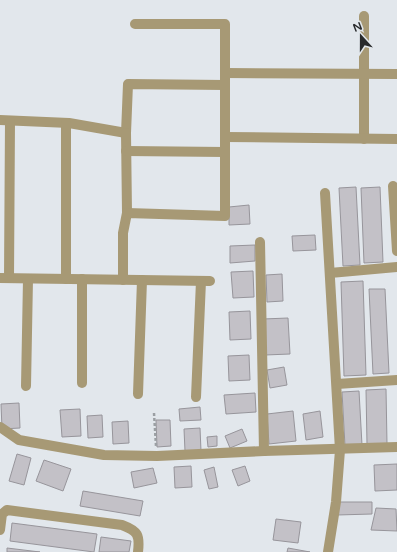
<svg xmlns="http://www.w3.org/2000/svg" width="397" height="552" viewBox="0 0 397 552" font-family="'Varela Round',sans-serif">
<rect width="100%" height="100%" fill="#e2e7ec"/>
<!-- building -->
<g fill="#c3c1c7" stroke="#97959b">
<path d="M356 187 360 265 343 266 339 188Z"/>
<path d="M380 187 383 262 364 263 361 188Z"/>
<path d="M249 205 250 224 229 225V207Z"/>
<path d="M315 235 316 250 293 251 292 236Z"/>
<path d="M255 245V261L230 263V246Z"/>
<path d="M253 271 254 297 233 298 231 272Z"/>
<path d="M282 274 283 301 267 302 266 275Z"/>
<path d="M363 281 366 375 344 376 341 282Z"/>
<path d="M369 289H385L389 373 373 374Z"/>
<path d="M250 311 251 339 230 340 229 312Z"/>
<path d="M288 318 290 354 265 355 263 319Z"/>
<path d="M249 355 250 380 229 381 228 356Z"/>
<path d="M284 367 287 385 270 388 267 370Z"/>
<path d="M386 389 387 444H367L366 390Z"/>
<path d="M359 391 362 445 345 446 342 392Z"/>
<path d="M255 393 256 412 226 414 224 395Z"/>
<path d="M19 403 20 428 2 429 1 404Z"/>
<path d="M200 407 201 420 180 421 179 409Z"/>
<path d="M80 409 81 436 62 437 60 410Z"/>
<path d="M293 411 296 441 269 444 267 414Z"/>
<path d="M320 411 323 437 306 440 303 414Z"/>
<path d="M102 415 103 437 88 438 87 416Z"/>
<path d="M156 420H170L171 446 157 447Z"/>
<path d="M128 421 129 443 113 444 112 422Z"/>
<path d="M200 428 201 451H185L184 429Z"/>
<path d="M242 429 247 441 230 448 225 436Z"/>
<path d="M217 436V446L208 447 207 437Z"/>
<path d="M17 454 31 458 24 485 9 481Z"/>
<path d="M44 460 71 469 63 491 36 481Z"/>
<path d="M397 464V490L375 491 374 465Z"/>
<path d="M191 466 192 487 175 488 174 467Z"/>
<path d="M245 466 250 481 238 486 232 470Z"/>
<path d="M214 467 218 487 209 489 204 470Z"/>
<path d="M153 468 157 483 134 488 131 472Z"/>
<path d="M83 491 143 501 140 516 80 506Z"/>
<path d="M336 502H372V514L337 515Z"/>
<path d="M376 508 396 509 397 531 371 530Z"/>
<path d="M276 519 301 522 298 543 273 540Z"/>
<path d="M12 523 97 534 94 552 10 541Z"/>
<path d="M101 537 131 541 129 552H99Z"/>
<path d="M7 548 40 552H7Z"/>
<path d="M288 548 310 552H287Z"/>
</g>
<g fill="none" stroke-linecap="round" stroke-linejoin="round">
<!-- path -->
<path stroke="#9b9fa3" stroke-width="2.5" stroke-dasharray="3 2" stroke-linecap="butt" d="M154 413 156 446"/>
<!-- minor -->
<g stroke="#a79975" stroke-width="10">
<path d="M364 16V139"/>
<path d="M225 73 397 74"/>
<path d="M0 120 69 123 126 133 128 84 225 85"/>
<path d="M126 133 127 213"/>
<path d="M225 137 397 139"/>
<path d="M126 151 225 152"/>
<path d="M393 186 397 251"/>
<path d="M325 193 340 450 336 502 328 552"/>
<path d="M260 242 264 451"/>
<path d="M330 273 397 267"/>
<path d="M0 278 210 281"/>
<path d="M9 278 10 121"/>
<path d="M66 279V123"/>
<path d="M123 280V233L127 213 225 216V24H135"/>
<path d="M82 383V279"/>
<path d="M337 384 397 380"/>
<path d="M26 386 28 279"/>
<path d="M138 394 142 280"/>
<path d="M196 397 201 281"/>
<path d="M0 427 19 440 104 455 157 456 264 451 397 447"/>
<path d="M0 530 2 514 7 510 122 525C138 531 140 535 138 552"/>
</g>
</g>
<!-- north arrow -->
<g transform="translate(361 36) rotate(339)" stroke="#e2e7ec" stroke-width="3" paint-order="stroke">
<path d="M0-3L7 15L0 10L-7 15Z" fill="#282a2c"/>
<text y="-6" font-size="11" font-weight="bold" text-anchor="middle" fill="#282a2c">N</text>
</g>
</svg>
